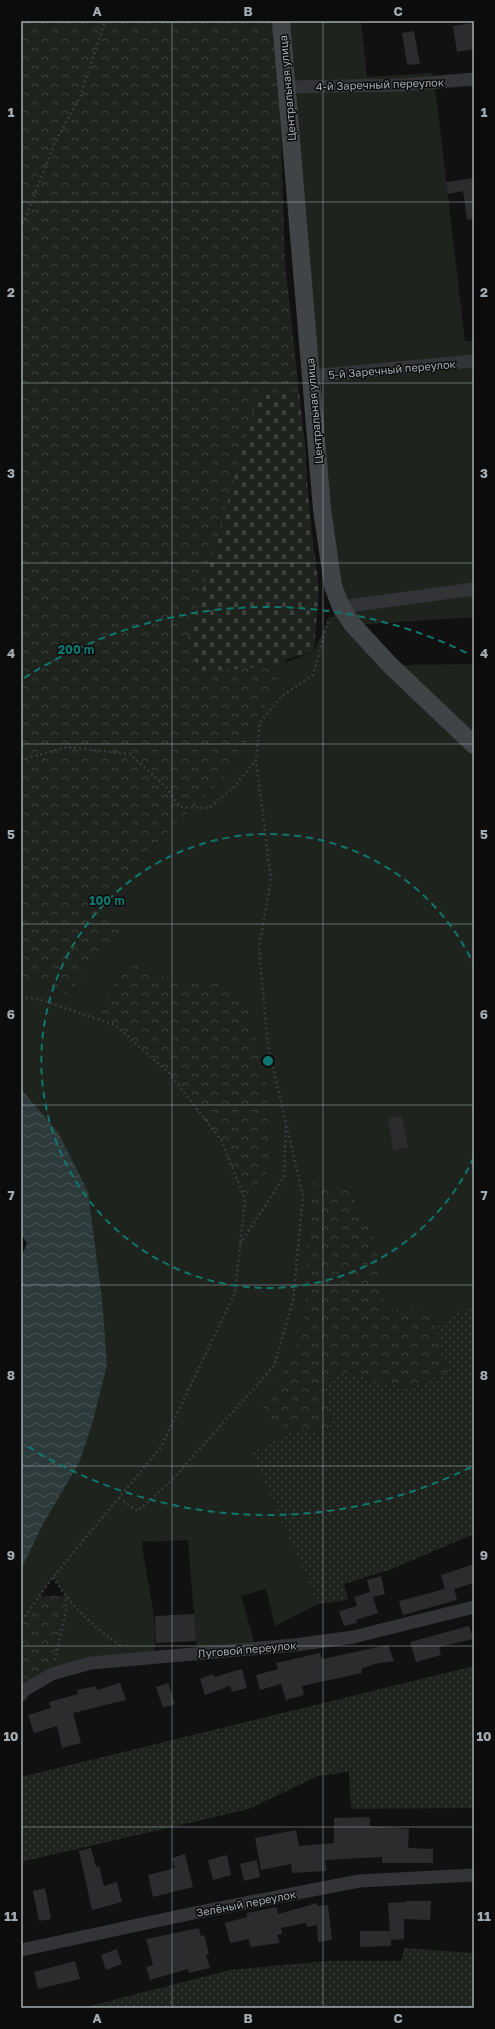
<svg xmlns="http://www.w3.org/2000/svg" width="495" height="2029" viewBox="0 0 495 2029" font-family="'Golos Text',sans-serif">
<defs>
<pattern id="forest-crowns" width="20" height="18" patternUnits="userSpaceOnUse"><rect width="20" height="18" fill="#1e241d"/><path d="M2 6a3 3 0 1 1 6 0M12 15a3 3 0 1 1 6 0" fill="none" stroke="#3c413b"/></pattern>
<pattern id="cemetery-stones" width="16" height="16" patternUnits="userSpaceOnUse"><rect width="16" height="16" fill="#1e241d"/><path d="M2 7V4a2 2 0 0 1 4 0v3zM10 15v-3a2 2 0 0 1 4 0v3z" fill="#3c413b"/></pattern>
<pattern id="garden-dots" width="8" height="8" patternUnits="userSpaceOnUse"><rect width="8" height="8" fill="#1e241d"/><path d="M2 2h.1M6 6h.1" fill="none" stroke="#3c413b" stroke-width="1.8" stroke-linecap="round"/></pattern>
<pattern id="water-waves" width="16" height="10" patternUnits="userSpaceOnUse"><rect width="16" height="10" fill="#2d3a3b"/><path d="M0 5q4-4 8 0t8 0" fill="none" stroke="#485455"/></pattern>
</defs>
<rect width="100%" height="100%" fill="#111112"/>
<!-- grass -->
<path fill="#1e241d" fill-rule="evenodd" d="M281 21H361L367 77 432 73 436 94 465 341H474V617L354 625 390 665 474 664V1303L435 1327 430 1310 385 1309 373 1229 347 1188 310 1182 303 1330 293 1354 259 1415 298 1429 251 1453 318 1604 275 1626 266 1589 241 1596 256 1648 199 1653 196 1641 188 1540 142 1542C145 1580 160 1618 154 1657L52 1674 63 1624 66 1596 53 1577 21 1622V1570L42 1526 79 1463 92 1425 107 1365 58 1132 21 1089V976L67 995 122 930 96 902 234 768 285 663 314 651 328 621 341 607ZM135 956 162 976 221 983 240 995 248 1011 266 1074 271 1169 245 1199 224 1148 169 1073 115 1025 95 1018 109 991Z"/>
<!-- forest -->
<g fill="url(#forest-crowns)">
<path d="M21 21H274L279 73 285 263 306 454 309 593 285 663 234 768 96 902 122 930 67 995 21 976Z"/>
<path d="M135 956 162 976 221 983 240 995 248 1011 266 1074 271 1169 245 1199 224 1148 169 1073 115 1025 95 1018 109 991Z"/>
<path d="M310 1182 347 1188 373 1229 385 1309 430 1310 449 1372 408 1389 339 1371 324 1385 332 1423 325 1434 290 1428 259 1415 293 1354 303 1330Z"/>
<path d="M40 1596H66L63 1624 52 1674 21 1695V1622Z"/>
</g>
<!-- cemetery -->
<path fill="url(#cemetery-stones)" d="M299 391 311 527 319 588 314 651 262 667 200 672 187 644 258 396Z"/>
<!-- garden -->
<g fill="url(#garden-dots)">
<path d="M474 1303V1534L392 1569 344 1584 348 1600 318 1604 251 1453 298 1429 325 1434 332 1423 324 1384 339 1371 408 1389 449 1372 435 1327Z"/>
<path d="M474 1666V1808L351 1809 349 1772 318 1776 249 1809 21 1862V1777Z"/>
<path d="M404 1948 474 1953V2008H82L230 1970 327 1961H401Z"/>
</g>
<!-- water -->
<path fill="url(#water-waves)" d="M21 1089 58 1132 88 1192 102 1299 107 1365 92 1425 79 1463 42 1526 21 1570V1258L27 1243 21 1234Z"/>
<!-- building -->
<g fill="#2c2c2e">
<path d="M474 23V49L457 52 453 26Z"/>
<path d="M414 31 420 64 407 65 402 33Z"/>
<path d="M474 178V219L467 220 463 191 448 194 446 182Z"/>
<path d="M402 1116 408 1148 393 1150 388 1118Z"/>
<path d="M474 1564V1583L454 1589 457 1600 403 1615 399 1601 445 1589 441 1575Z"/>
<path d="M381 1576 385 1594 373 1597 378 1613 356 1620 357 1623 344 1626 339 1611 357 1606 354 1597 370 1592 367 1580Z"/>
<path d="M194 1614 196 1641 156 1643 155 1616Z"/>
<path d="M469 1626 473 1639 439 1647 441 1655 416 1662 410 1642Z"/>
<path d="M388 1645 394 1661 374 1664 361 1669 362 1673 302 1686 304 1695 286 1700 281 1684 260 1690 256 1675 278 1669 276 1663 320 1653 322 1659Z"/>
<path d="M242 1669 247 1688 232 1692 230 1686 205 1695 200 1679 213 1674 214 1677Z"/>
<path d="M120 1683 126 1700 73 1713 81 1743 62 1748 57 1726 34 1733 28 1715 51 1708 49 1702 78 1694 77 1690 96 1686 97 1690Z"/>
<path d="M168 1683 175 1704 163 1708 156 1687Z"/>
<path d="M370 1817V1826L409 1829 408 1848 433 1849V1863H382V1857L325 1860 326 1871 292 1873 291 1864 261 1870 255 1838 296 1830 299 1846 334 1843V1818Z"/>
<path d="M91 1848 96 1867 99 1866 104 1886 117 1882 122 1902 92 1910 79 1851Z"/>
<path d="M185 1854 193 1887 153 1897 148 1875 175 1868 172 1858Z"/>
<path d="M227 1855 231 1875 213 1880 208 1860Z"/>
<path d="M257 1860 260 1877 244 1881 240 1864Z"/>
<path d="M45 1888 51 1919 39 1921 33 1891Z"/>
<path d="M406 1901H431L430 1920 404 1919V1939L391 1940V1946L360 1947V1931H390L388 1903 406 1902Z"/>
<path d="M317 1903V1906L328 1905 332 1940 318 1942 317 1925 307 1927 306 1923 281 1928 282 1934 277 1935 280 1943 250 1947 249 1939 230 1943 225 1923 247 1917V1913L277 1907 278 1914Z"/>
<path d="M199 1928 201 1936 204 1935 209 1954 206 1955 210 1968 189 1973 188 1969 150 1980 146 1967 153 1965 146 1939Z"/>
<path d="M117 1949 122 1964 106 1970 101 1955Z"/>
<path d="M75 1961 80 1979 38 1989 34 1972Z"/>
</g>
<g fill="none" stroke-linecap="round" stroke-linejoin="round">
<!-- path -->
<g stroke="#383b3e" stroke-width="2.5" stroke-dasharray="2 3" stroke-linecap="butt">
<path d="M21 229 55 142 80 97 105 21"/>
<path d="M21 760 67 747 130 754 167 788 180 807 209 808 234 787 256 760"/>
<path d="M21 997 38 999 115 1025 169 1073 221 1140 245 1199 235 1293 161 1447 53 1577 21 1622"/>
<path d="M240 1244 284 1177 286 1123 268 1046 259 948 271 879 256 760 260 722 282 696 313 675 328 621 330 618"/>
<path d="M119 1498 138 1511 172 1480 274 1366 293 1301 303 1196 287 1127"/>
<path d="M53 1577C71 1606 94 1628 123 1647"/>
<path d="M55 1660 66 1611V1596"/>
</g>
<!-- street -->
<g stroke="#323437" stroke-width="13">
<path d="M287 87 404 85 474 79"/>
<path d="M311 376 474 361"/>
<path d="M341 607 474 589"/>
<path d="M21 1695 23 1691 52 1674 91 1663 295 1645 353 1637 474 1607"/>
<path d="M21 1950 189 1914 359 1881 474 1875"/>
</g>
<!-- secondary -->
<path stroke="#404446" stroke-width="18" d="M281 21 322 509 333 586 341 607 353 625 390 665 474 745"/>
</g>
<!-- grid -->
<path fill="none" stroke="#a3acb2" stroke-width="1" stroke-opacity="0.55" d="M172 21V2008M323 21V2008M21 202H474M21 383H474M21 563H474M21 744H474M21 924H474M21 1105H474M21 1285H474M21 1466H474M21 1646H474M21 1827H474"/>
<!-- distance rings -->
<g fill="none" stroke="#0f766e" stroke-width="2" stroke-dasharray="7 5">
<path d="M474 1157A227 227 0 1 1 474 965"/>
<path d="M471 1467A454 454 0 0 1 24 1444M24 678A454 454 0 0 1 471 655"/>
</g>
<g text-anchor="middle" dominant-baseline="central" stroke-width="3" stroke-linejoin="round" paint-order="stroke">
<!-- street labels -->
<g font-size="11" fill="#a3acb2" stroke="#0c0c0d">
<text transform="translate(380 84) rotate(-2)">4-й Заречный переулок</text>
<text transform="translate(287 88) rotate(-95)">Центральная улица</text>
<text transform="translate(392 369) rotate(-5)">5-й Заречный переулок</text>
<text transform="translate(314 411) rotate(-95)">Центральная улица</text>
<text transform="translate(247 1649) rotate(-5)">Луговой переулок</text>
<text transform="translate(246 1903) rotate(-11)">Зелёный переулок</text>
</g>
</g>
<circle cx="268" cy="1061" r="6" fill="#0f766e" stroke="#0c0c0d" stroke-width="2"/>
<g font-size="12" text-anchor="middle" font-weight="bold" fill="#0f766e" stroke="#0c0c0d" stroke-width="3" stroke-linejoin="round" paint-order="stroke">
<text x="76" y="654">200 m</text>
<text x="107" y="905">100 m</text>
</g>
<!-- border -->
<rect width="495" height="2029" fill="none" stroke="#0c0c0d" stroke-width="44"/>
<rect x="22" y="22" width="451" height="1985" fill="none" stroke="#a3acb2" stroke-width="1.5"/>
<g font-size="13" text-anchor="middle" font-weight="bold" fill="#a3acb2">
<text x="97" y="16">A</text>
<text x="248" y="16">B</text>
<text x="398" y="16">C</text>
<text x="11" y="117">1</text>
<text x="484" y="117">1</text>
<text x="11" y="297">2</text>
<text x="484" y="297">2</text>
<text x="11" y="478">3</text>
<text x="484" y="478">3</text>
<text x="11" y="658">4</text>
<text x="484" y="658">4</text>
<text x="11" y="839">5</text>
<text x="484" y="839">5</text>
<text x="11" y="1019">6</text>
<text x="484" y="1019">6</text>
<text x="11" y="1200">7</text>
<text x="484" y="1200">7</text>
<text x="11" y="1380">8</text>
<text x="484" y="1380">8</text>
<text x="11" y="1560">9</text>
<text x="484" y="1560">9</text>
<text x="11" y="1741">10</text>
<text x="484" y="1741">10</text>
<text x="11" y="1921">11</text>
<text x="484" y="1921">11</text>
<text x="97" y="2023">A</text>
<text x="248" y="2023">B</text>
<text x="398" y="2023">C</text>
</g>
</svg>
